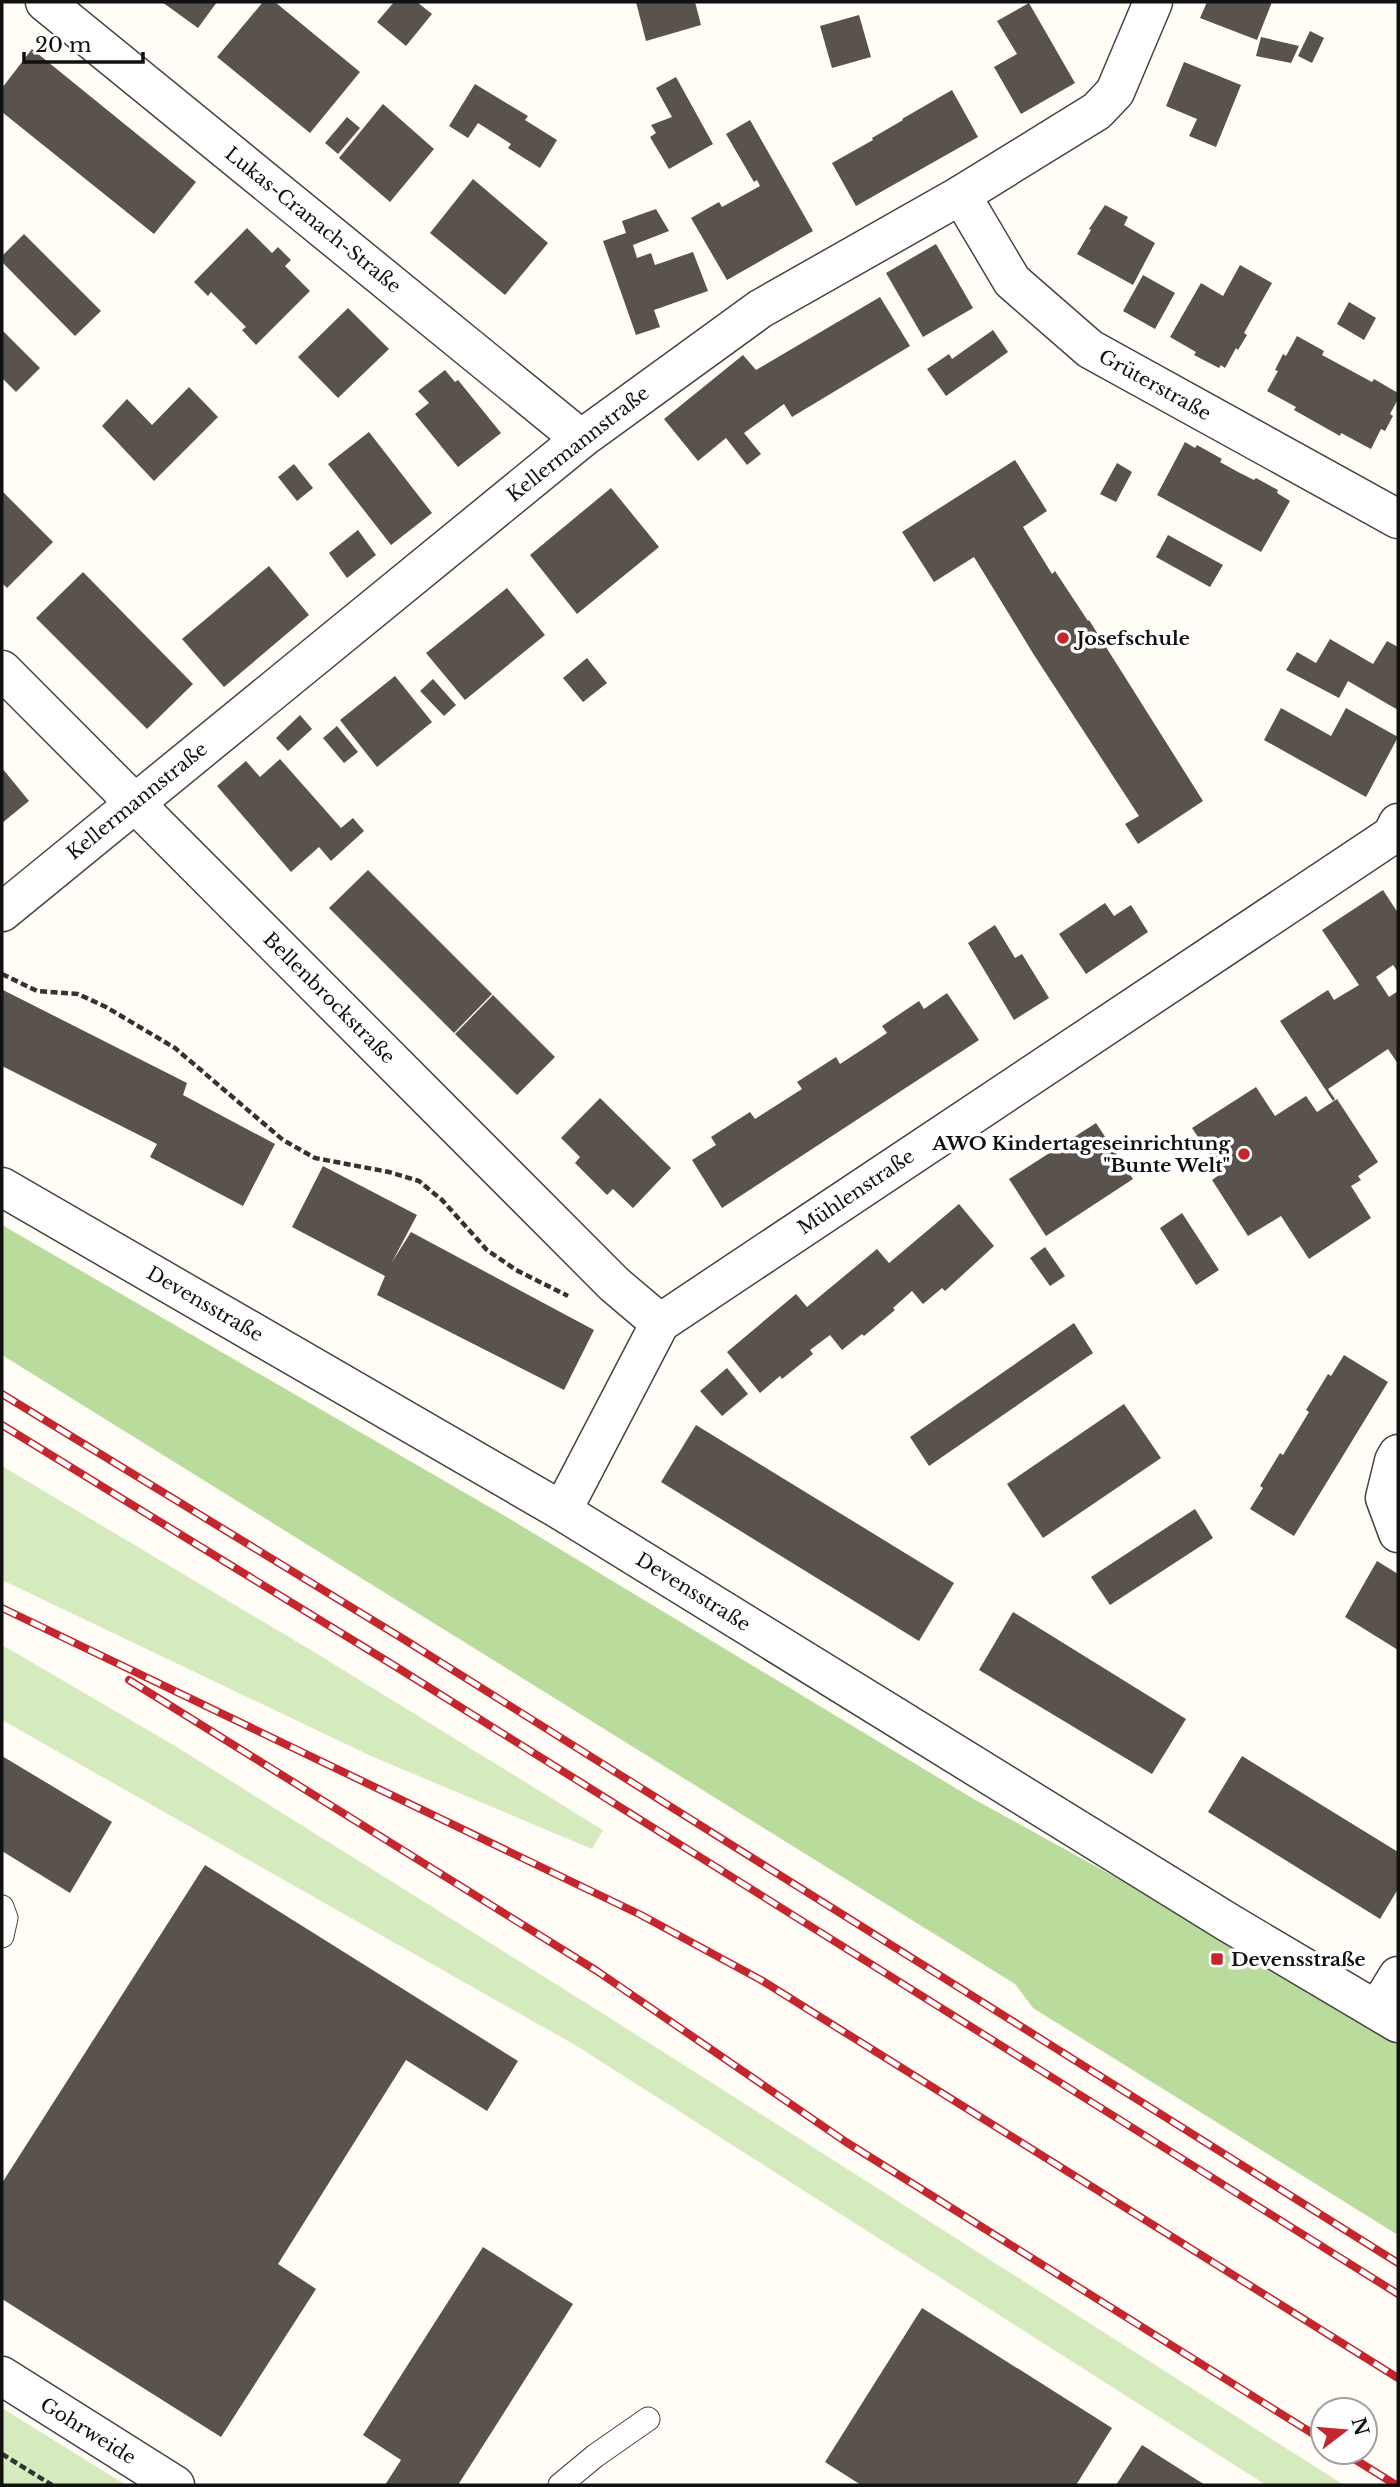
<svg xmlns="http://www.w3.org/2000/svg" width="1400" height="2487" viewBox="0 0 1400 2487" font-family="'Libre Baskerville',serif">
<rect width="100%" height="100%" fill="#fffdf5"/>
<!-- green -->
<g fill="#d5ebbd">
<path d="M2 1466 319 1655 603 1830 592 1849 371 1756 2 1580Z"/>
<path d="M2 1645 175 1746 602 2013 1344 2485H1266L575 2045 2 1720Z"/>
<path d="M2 2408 126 2485H2Z"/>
</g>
<!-- forest -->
<path fill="#b9dc9c" d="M2 1225 505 1516 972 1798 1398 2033V2235L1033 2008 1015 1984 2 1355Z"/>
<!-- building -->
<g fill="#5a524d">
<path d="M162 2H217L198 28Z"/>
<path d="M263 2H275L360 72 310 133 217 57Z"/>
<path d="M394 2H417L432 14 406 46 377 22Z"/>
<path d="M636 2H695L701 25 646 41Z"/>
<path d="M1207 2H1272L1257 40 1200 18Z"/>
<path d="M1029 3 1075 83 1021 114 994 67 1017 54 997 21Z"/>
<path d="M859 15 871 57 832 68 820 26Z"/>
<path d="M1310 31 1324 38 1312 63 1298 56Z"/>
<path d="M1261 37 1299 46 1291 63 1256 56Z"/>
<path d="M32 49 196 182 154 234 2 112V88Z"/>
<path d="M1184 62 1241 85 1216 147 1189 136 1197 119 1166 106Z"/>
<path d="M676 77 713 144 669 169 650 137 656 133 651 125 672 117 656 88Z"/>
<path d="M475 84 528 116 525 120 557 140 540 168 508 148 511 144 478 123 468 138 449 126Z"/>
<path d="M952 90 978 137 856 206 832 163 873 140 872 138 903 120 902 119Z"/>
<path d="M383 104 434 149 390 202 339 158Z"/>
<path d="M347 117 360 128 338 154 325 143Z"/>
<path d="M750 120 813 231 727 280 691 218 719 202 722 207 760 186 757 180 754 182 726 134Z"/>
<path d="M473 179 548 243 505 295 430 233Z"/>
<path d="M1105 205 1128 217 1124 225 1155 243 1133 285 1077 254 1091 230 1089 229Z"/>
<path d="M656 209 669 231 633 245 637 258 651 253 655 265 693 252 708 291 654 310 660 327 636 335 603 241 626 233 622 221Z"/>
<path d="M247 228 272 253 278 247 291 260 285 266 310 291 256 345 242 330 246 327 211 292 208 296 194 282Z"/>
<path d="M24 234 101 311 75 336 2 262V256Z"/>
<path d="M936 244 973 308 923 337 886 273Z"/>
<path d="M1240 265 1272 283 1244 333 1247 335 1238 350 1236 348 1225 368 1221 365 1219 368 1194 355 1196 352 1170 337 1201 283 1223 296Z"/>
<path d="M1143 275 1175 293 1155 329 1123 311Z"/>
<path d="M880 297 910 346 792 417 784 404 744 433 761 454 747 465 726 438 698 461 664 419 743 355 756 370Z"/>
<path d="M1349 302 1376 318 1364 340 1337 324Z"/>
<path d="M348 308 389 349 338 398 298 357Z"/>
<path d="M2 330 40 368 16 392 2 378Z"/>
<path d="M993 330 1008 352 946 396 927 369 949 354 952 359Z"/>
<path d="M1297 336 1324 351 1322 355 1372 382 1374 379 1398 393V399L1390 414 1393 416 1385 431 1381 429 1371 449 1341 433 1340 436 1294 410 1296 407 1267 391 1278 371 1275 370 1283 354 1286 356Z"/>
<path d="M445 370 455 382 458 380 501 433 458 467 415 414 429 403 418 391Z"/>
<path d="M189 387 218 417 154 481 102 426 127 399 152 425Z"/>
<path d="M369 432 432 513 391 545 328 464Z"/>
<path d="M1185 442 1195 448 1197 445 1222 459 1220 462 1238 472 1254 480 1256 478 1278 490 1277 493 1290 501 1261 552 1157 495Z"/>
<path d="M1015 460 1047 511 1023 527 1052 574 1055 571 1088 621 1089 620 1203 801 1138 844 1125 824 1139 816 1034 655 974 557 934 582 902 532Z"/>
<path d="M1117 463 1132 472 1116 502 1100 494Z"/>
<path d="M294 464 313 488 297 501 278 477Z"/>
<path d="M611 488 659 547 577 614 530 555Z"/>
<path d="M2 491 53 542 7 588 2 583Z"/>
<path d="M358 530 376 555 347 578 329 553Z"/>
<path d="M1168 535 1223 565 1210 587 1156 557Z"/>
<path d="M269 566 309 615 224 687 182 639Z"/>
<path d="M83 572 193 684 147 729 36 618Z"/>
<path d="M507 588 545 635 465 700 426 653Z"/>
<path d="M1330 639 1373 664 1387 641 1398 647V710L1348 681 1339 698 1286 670 1297 652 1316 663Z"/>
<path d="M587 658 607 683 583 702 563 678Z"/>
<path d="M395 676 432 722 377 767 340 720Z"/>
<path d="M433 679 456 705 444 716 420 691Z"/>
<path d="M1281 708 1331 736 1346 708 1398 737 1366 797 1264 740Z"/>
<path d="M300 715 312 729 288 751 276 738Z"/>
<path d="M337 726 358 752 344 763 323 738Z"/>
<path d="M280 759 341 828 353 818 364 831 331 861 319 847 291 872 217 786 246 761 260 777Z"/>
<path d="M2 768 29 801 2 823Z"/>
<path d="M368 870 492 994 454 1033 329 908Z"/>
<path d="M1383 890 1398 913V972L1393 965 1376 977 1389 997 1398 991V1064L1388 1049 1328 1089 1335 1099 1333 1101 1280 1021 1328 990 1334 1000 1359 985 1322 930Z"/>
<path d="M1105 903 1114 916 1131 905 1148 932 1086 974 1059 934Z"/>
<path d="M995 925 1015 958 1022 954 1049 998 1014 1020 968 943Z"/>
<path d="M3 990 187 1083 183 1095 275 1144 243 1206 150 1157 157 1144 2 1066Z"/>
<path d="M947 993 979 1040 722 1208 692 1160 716 1145 711 1137 750 1112 755 1119 802 1089 797 1082 836 1057 840 1064 866 1047 887 1033 882 1026 919 1001 924 1009Z"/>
<path d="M493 995 555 1057 517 1095 455 1034Z"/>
<path d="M1256 1087 1275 1116 1306 1096 1317 1112 1337 1099 1378 1162 1358 1176 1361 1180 1351 1186 1371 1218 1309 1259 1281 1216 1248 1236 1212 1180 1222 1173 1192 1128Z"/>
<path d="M600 1098 671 1168 633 1208 613 1189 607 1195 575 1163 580 1157 561 1138Z"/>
<path d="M1096 1123 1133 1179 1046 1236 1009 1179Z"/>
<path d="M323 1166 417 1215 392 1262 411 1232 594 1330 564 1390 377 1295 385 1276 292 1227Z"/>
<path d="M959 1204 994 1246 945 1291 942 1288 923 1304 912 1291 893 1308 895 1310 864 1336 862 1334 842 1350 830 1335 810 1350 813 1354 782 1379 780 1376 760 1393 727 1352 796 1294 807 1307 877 1249 889 1263Z"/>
<path d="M1182 1213 1219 1270 1196 1285 1160 1228Z"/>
<path d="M1045 1247 1065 1276 1050 1286 1030 1258Z"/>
<path d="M1074 1323 1093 1353 929 1466 910 1437Z"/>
<path d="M1344 1355 1388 1382 1294 1536 1250 1509 1263 1488 1260 1486 1280 1453 1283 1455 1309 1412 1306 1410 1328 1374 1331 1376Z"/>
<path d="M727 1368 748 1394 722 1416 700 1391Z"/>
<path d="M1124 1404 1161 1458 1043 1538 1007 1484Z"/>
<path d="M696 1425 954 1583 919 1641 661 1482Z"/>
<path d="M1195 1509 1213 1538 1110 1605 1091 1577Z"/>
<path d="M1377 1561 1398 1574V1650L1345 1617Z"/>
<path d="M1013 1612 1186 1719 1152 1774 979 1670Z"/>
<path d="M2 1756 112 1822 70 1893 2 1851Z"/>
<path d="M1242 1756 1398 1852V1889L1380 1919 1208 1812Z"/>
<path d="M205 1865 518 2061 487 2111 406 2060 278 2264 316 2289 221 2437 2 2299V2183Z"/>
<path d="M483 2247 573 2304 458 2485H385L401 2460 363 2435Z"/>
<path d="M922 2308 1112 2428 1076 2485H861L825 2462Z"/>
<path d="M1142 2445 1205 2485H1116Z"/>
</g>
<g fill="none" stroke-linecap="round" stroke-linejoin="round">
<!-- lane casing -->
<g stroke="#444" stroke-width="25">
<g id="lane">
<path d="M2 1907 6 1918 2 1936"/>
<path d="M560 2485 595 2456 648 2419"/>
</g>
</g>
<!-- street casing -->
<g stroke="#444" stroke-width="41">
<g id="street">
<path d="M45 2 581 439"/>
<path d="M961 195 1012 281 1090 349 1398 519"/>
<path d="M2 670 614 1284 660 1323"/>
<path d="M2 912 581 439 760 309 961 195 1097 111 1115 92 1153 2"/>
<path d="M2 1187 562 1511 1229 1923 1398 2023"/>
<path d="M1398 1454 1394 1461 1385 1498 1398 1533"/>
<path d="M562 1511 660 1323 1392 835 1398 823"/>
<path d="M1377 2010 1398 1976"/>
<path d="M2 2376 175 2485"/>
</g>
</g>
<!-- path -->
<g stroke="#333" stroke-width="4.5" stroke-dasharray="7 3.5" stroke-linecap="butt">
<path d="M2 974 37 991 78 994 106 1007 175 1048 283 1140 315 1158 389 1172 419 1181 442 1200 487 1250 516 1270 568 1296"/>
<path d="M2 2454 52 2485"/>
</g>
<!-- lane -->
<use href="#lane" stroke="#fff" stroke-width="23"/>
<!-- street -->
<use href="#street" stroke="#fff" stroke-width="38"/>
<!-- rail casing -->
<g stroke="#c4262e" stroke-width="8">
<g id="rail">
<path d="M2 1394 405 1640 1398 2263"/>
<path d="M2 1425 390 1663 1398 2294"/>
<path d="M2 1608 641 1915 761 1980 1398 2378"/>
<path d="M129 1680 597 1971 846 2142 1323 2440"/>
<path d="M1343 2452 1396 2485"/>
</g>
</g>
<!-- rail -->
<use href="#rail" stroke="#fff" stroke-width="5" stroke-dasharray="16" stroke-linecap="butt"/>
</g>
<!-- markers -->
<g fill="#c4262e" stroke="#fff" stroke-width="2.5">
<circle cx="1063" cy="638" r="7"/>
<circle cx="1244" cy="1154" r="7"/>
<rect x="1210" y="1952" width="14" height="14" rx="3.5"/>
</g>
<g text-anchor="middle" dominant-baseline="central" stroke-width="7" stroke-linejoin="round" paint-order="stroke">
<!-- street labels -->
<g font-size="19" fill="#111" stroke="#fff">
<text transform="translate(313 220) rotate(39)">Lukas-Cranach-Straße</text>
<text transform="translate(1155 385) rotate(29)">Grüterstraße</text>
<text transform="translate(578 444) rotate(-38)">Kellermannstraße</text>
<text transform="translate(137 801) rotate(-39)">Kellermannstraße</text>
<text transform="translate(329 998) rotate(45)">Bellenbrockstraße</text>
<text transform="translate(856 1192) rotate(-34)">Mühlenstraße</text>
<text transform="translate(205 1304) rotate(30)">Devensstraße</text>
<text transform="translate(693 1592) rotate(32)">Devensstraße</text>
<text transform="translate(88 2431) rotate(32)">Gohrweide</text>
</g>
<!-- poi labels -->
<g font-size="19" font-weight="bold" fill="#111" stroke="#fff" text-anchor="start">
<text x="1077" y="638">Josefschule</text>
<text x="1230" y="1143" text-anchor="end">AWO Kindertageseinrichtung<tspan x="1230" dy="22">"Bunte Welt"</tspan></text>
<text x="1231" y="1959">Devensstraße</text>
</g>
</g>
<!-- border -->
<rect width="1400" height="2487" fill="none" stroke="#111111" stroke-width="7"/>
<!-- north arrow -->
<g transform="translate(1344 2431) rotate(74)"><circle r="33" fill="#ffffff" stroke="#a0a0a0" stroke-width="2"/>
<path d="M0-5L12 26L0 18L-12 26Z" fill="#c4262e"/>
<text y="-10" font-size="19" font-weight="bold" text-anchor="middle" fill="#111111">N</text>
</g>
<!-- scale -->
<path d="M24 52v10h119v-10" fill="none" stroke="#111111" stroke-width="3.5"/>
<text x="35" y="52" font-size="21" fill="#111111" stroke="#ffffff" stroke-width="5" paint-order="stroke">20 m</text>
</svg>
